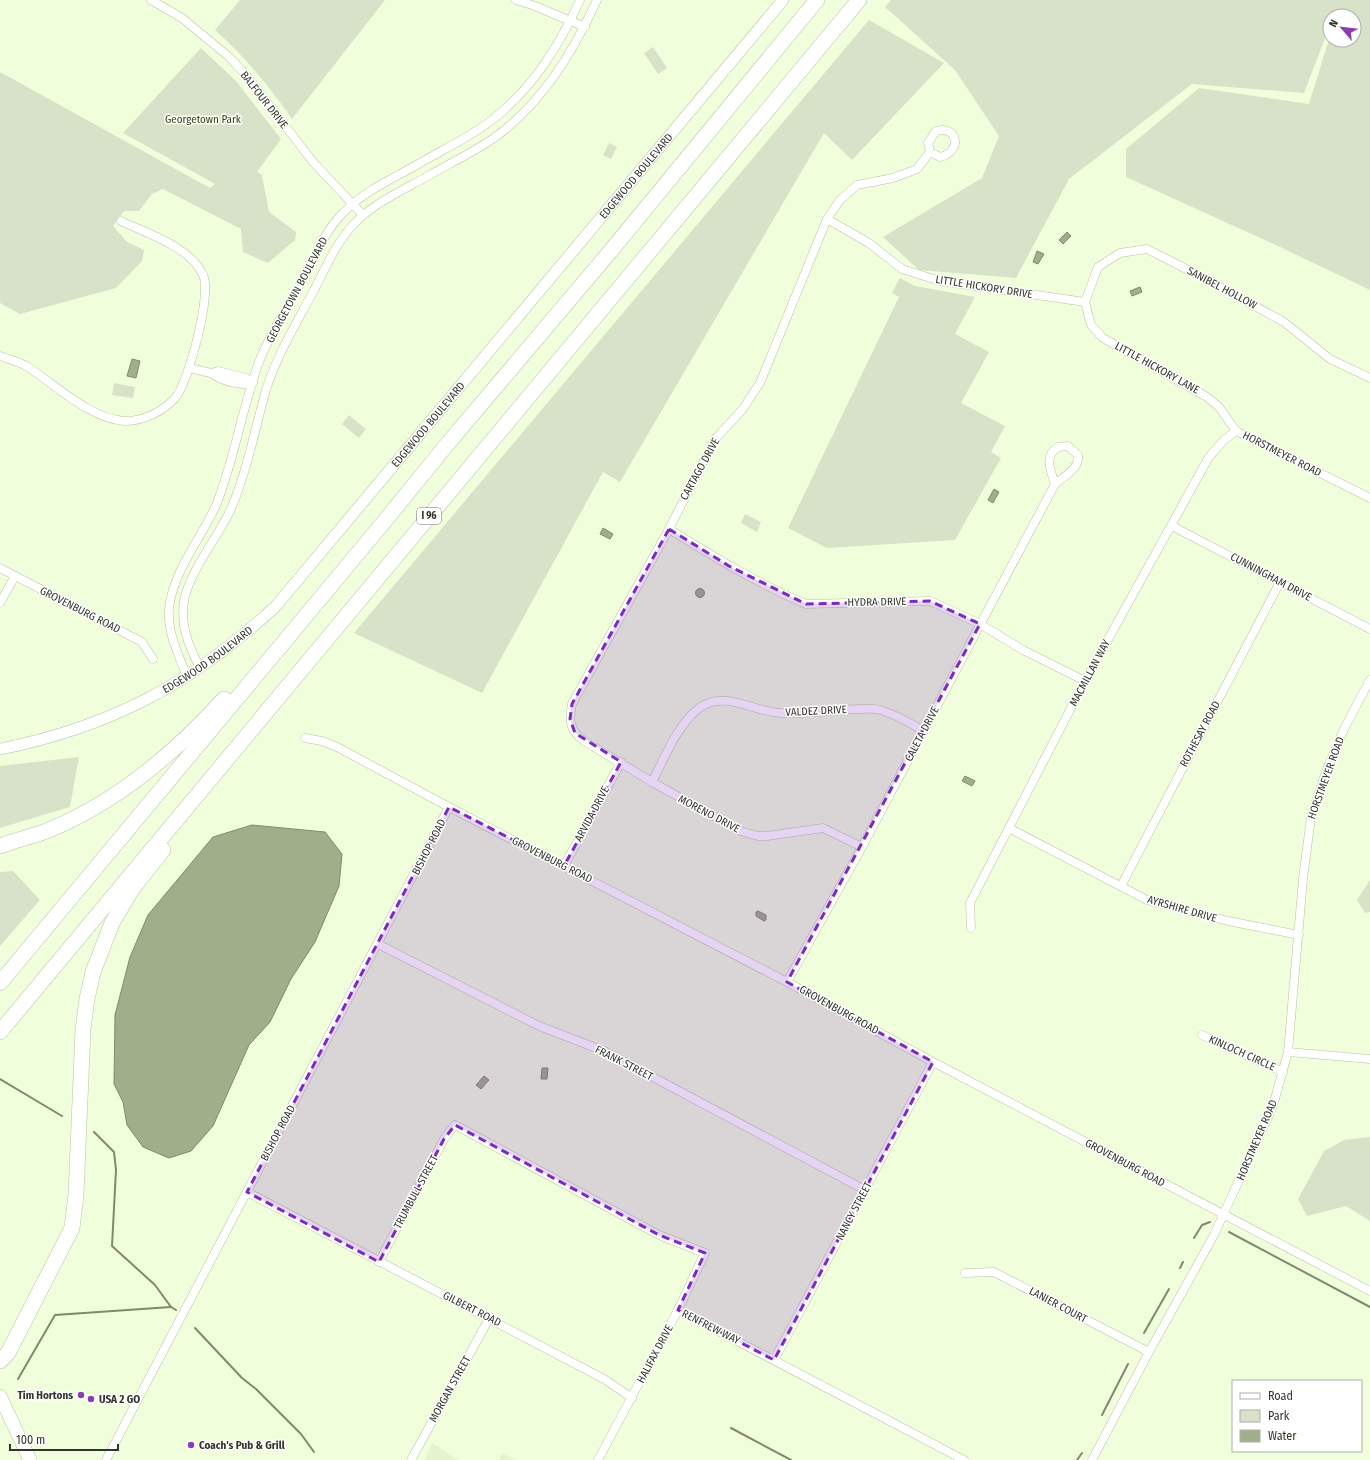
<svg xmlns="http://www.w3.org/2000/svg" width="1370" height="1460" viewBox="0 0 1370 1460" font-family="'Fira Sans Condensed',sans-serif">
<rect width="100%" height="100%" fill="#f1fedc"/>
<!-- built -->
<g fill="#e4f4cc">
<path d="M432 1443 459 1460H424Z"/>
<path d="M502 1453 517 1460H499Z"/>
</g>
<!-- green -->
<g fill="#d8e2c8" fill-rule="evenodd">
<path d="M240 0H385L292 119C269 86 245 57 215 30Z"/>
<path d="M891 0H1370V290L1276 245 1126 177V149L1199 88 1309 104 1330 36 1327 33 1304 93 1192 84 1069 179 1016 278 919 270 883 237 982 178 999 136 955 70 885 7ZM1330 16H1354V40H1330Z"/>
<path d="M869 20 944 63 852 160 824 133 620 482 603 472 482 693 354 633Z"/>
<path d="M653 47 667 68 658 74 644 53Z"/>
<path d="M201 48 236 81 281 139 257 172 262 175 269 212 296 232 295 240 268 263 243 252 241 229 163 189 152 194 139 211H124L113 226 127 242 144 250 142 261 116 288 20 314 0 303V72L210 188 215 184 123 133Z"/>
<path d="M609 143 617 147 611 159 603 155Z"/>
<path d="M900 278 915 286 975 297 955 334 989 352 961 403 1005 426 991 452 1001 458 955 540 827 548 788 528 899 297 892 293Z"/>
<path d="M114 383 135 387 133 398 112 395Z"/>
<path d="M349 415 366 429 359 438 342 424Z"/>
<path d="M745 514 761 522 757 532 741 523Z"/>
<path d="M79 757 70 807 0 828V766Z"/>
<path d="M13 871 40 900 0 946V872Z"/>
<path d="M1370 880V912L1365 913 1357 900Z"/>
<path d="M1370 1137V1221L1346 1206 1307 1216 1298 1199 1324 1151 1344 1140Z"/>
</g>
<!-- water -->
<g fill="#a0ae89" stroke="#7f8a6c">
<path d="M1067 232 1071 236 1063 244 1059 240Z"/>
<path d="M1037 251 1044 254 1038 264 1033 262Z"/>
<path d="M1140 287 1142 292 1132 296 1130 291Z"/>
<path d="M132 359 140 361 136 378 127 376Z"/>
<path d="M994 489 999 492 993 503 988 500Z"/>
<path d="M603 528 613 534 610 539 600 534Z"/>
<circle cx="700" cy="593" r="4.5"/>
<path d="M965 776 975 781 972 786 962 781Z"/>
<path d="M252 825 325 832 342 854 339 886 315 942 291 979 270 1022 249 1045 213 1126 191 1151 169 1158 143 1147 127 1125 123 1102 114 1084 115 1015 130 957 148 915 213 837Z"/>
<path d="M758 911 766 915V920L764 921 756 916V912Z"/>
<path d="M542 1068H548L547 1079H541Z"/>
<path d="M484 1076 489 1080 481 1089 476 1085Z"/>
</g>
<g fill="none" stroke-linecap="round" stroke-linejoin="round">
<!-- stream -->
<g stroke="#7f8a6c" stroke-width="2">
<path d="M0 1079 62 1116"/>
<path d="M94 1132 114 1152 116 1170 112 1246 155 1285 171 1307 176 1310"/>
<path d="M1229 1232 1370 1307"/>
<path d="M1194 1238 1202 1225 1210 1222"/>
<path d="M1180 1268 1183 1262"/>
<path d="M195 1328 242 1378 256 1389 301 1434 314 1452"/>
<path d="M1144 1333 1169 1289"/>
<path d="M18 1379 55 1315 171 1307"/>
<path d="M1102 1415 1128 1364"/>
<path d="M731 1428 791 1460"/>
<path d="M1077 1460 1082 1453"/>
</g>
<!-- street casing -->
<g stroke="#b7c3a3" stroke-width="9">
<g id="street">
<path d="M151 0 182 18 228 56 246 75 313 162 363 215"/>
<path d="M516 0 535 6 585 27"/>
<path d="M827 219 869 243 902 269 940 281 1085 302"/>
<path d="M1085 302 1091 325 1103 338 1207 397 1219 407 1236 431 1370 498"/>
<path d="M1085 302 1098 267 1120 253 1147 249 1196 274 1284 322 1330 359 1370 378"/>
<path d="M0 356C9 359 20 362 28 367 56 385 90 419 125 421 144 421 164 411 176 397 189 380 212 294 203 275 191 247 148 234 121 221"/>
<path d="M189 368 211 373"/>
<path d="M218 371 246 378 253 383C240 386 221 381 211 373Z"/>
<path d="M1172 526 1370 629"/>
<path d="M669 529C713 556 758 584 806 604L930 601 980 624 1023 650 1085 681"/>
<path d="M0 568 142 642 153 659"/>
<path d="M0 603 15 576"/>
<path d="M200 668C189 646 180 627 184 601 189 572 218 537 231 509 247 471 255 429 266 390 277 355 296 324 313 292 325 270 335 244 353 225 374 202 406 189 433 173 453 162 475 151 494 138 543 102 572 54 597 0"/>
<path d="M187 677C179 655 167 633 169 609 173 570 202 538 217 503 235 457 242 408 259 362 270 333 289 305 304 277 315 255 325 231 343 213 364 191 394 178 420 163 444 149 470 137 492 120 533 88 559 46 580 0"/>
<path d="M305 738 322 741 337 747 449 807 787 982 933 1062 1370 1291"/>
<path d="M652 782C664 759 680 718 704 705 728 692 755 712 780 713 807 715 835 709 862 709 868 709 875 708 880 710 895 714 910 723 924 731"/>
<path d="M1009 828 1147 900 1228 921 1299 935"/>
<path d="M862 847 823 828 767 836H758L740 831 652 782 584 741C569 730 569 720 572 704L669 529 715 439 742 410 760 383 827 219 840 200 857 185 893 178 917 169 930 152 928 143 936 131C959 125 962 152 940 157L930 152"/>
<path d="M564 866 621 762"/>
<path d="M1121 886 1280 582"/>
<path d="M971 928 970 903 1085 681 1209 457 1224 440 1236 431"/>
<path d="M378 944 539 1026 604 1051 865 1190"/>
<path d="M787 982 862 847 1055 484C1064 476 1080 469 1078 455L1068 446 1058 447C1043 456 1051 471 1055 484"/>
<path d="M1202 1035 1283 1072"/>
<path d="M1288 1052 1370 1059"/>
<path d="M247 1192 604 1379 632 1398"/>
<path d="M379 1262 444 1139 455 1125 659 1235 705 1253 678 1310 598 1460"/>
<path d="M965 1273 994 1272 1149 1352"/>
<path d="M678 1310 964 1460"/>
<path d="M774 1360 933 1062"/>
<path d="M106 1460 449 807"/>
<path d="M411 1460 490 1317"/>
<path d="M1092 1460 1149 1352 1214 1235 1273 1106 1288 1052 1303 879 1311 817 1327 769 1345 727 1370 680"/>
</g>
</g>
<!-- secondary casing -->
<g stroke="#b7c3a3" stroke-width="12">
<g id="secondary">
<path id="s1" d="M0 749C111 727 193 683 276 606L783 0"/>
</g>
</g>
<!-- primary casing -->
<g stroke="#b7c3a3" stroke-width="14">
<path id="primary" d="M0 1396 30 1460"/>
</g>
<!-- highway casing -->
<g stroke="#b7c3a3" stroke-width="16">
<g id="highway">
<path d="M0 846C16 840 34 836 49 830 117 802 175 753 224 699"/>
<path d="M0 983 388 517 444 448 609 253 817 0"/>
<path d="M0 1032 859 0"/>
<path d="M0 1361 8 1353 72 1228 76 1195 83 1029 87 999 93 972 112 923 133 888 163 850"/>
</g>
</g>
<!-- street -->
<use href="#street" stroke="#fff" stroke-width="8"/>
<!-- secondary -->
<use href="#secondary" stroke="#fff" stroke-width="11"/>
<!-- primary -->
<use href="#primary" stroke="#fff" stroke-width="13"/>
<!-- highway -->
<use href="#highway" stroke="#fff" stroke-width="15"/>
</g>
<!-- marked area -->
<path fill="#7b2cbf" fill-opacity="0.2" stroke="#7b2cbf" stroke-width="3" stroke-dasharray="8 5" stroke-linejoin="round" d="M669 529 729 566 806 604 930 601 980 624 787 982 933 1062 774 1360 678 1310 705 1253 659 1235 455 1125 444 1139 379 1262 247 1192 449 807 564 866 621 762 575 733 570 719 572 704Z"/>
<!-- markers -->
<g fill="#8c3eae" stroke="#fff" stroke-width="1.5">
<circle cx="81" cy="1395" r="4"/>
<circle cx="91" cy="1399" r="4"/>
<circle cx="191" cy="1445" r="4"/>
</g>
<g text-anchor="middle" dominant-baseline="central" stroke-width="3" stroke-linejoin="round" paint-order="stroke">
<!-- shield labels -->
<rect fill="#fff" stroke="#70726a" stroke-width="1" x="417" y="508" width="24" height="16" rx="3"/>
<g font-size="10" font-weight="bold" fill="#32362a">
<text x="429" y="516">I 96</text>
</g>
<!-- street labels -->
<g font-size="11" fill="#32362a" stroke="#fff">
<text transform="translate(264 100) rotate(52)">BALFOUR DRIVE</text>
<text stroke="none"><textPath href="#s1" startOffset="876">EDGEWOOD BOULEVARD</textPath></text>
<text transform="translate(984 287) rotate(9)">LITTLE HICKORY DRIVE</text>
<text transform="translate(1222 288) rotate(28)">SANIBEL HOLLOW</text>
<text transform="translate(297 290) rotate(-62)">GEORGETOWN BOULEVARD</text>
<text transform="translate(1157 368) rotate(29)">LITTLE HICKORY LANE</text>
<text stroke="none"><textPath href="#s1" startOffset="552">EDGEWOOD BOULEVARD</textPath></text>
<text transform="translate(1282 454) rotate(27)">HORSTMEYER ROAD</text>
<text transform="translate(700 469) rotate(-61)">CARTAGO DRIVE</text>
<text transform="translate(1271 577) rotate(28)">CUNNINGHAM DRIVE</text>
<text transform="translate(877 602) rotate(-1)">HYDRA DRIVE</text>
<text transform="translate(80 610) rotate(27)">GROVENBURG ROAD</text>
<text stroke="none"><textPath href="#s1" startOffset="228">EDGEWOOD BOULEVARD</textPath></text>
<text transform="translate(1090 673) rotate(-62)">MACMILLAN WAY</text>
<text transform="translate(816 711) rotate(-3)">VALDEZ DRIVE</text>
<text transform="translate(922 734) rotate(-62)">CALETA DRIVE</text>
<text transform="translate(1200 734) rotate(-62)">ROTHESAY ROAD</text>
<text transform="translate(1326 778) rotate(-70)">HORSTMEYER ROAD</text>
<text transform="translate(592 814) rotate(-62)">ARVIDA DRIVE</text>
<text transform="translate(709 814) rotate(28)">MORENO DRIVE</text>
<text transform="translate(429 847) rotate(-63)">BISHOP ROAD</text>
<text transform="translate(552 860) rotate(27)">GROVENBURG ROAD</text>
<text transform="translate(1182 909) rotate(16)">AYRSHIRE DRIVE</text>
<text transform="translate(839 1010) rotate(29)">GROVENBURG ROAD</text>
<text transform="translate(1242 1053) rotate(24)">KINLOCH CIRCLE</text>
<text transform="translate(624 1063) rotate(27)">FRANK STREET</text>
<text transform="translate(278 1133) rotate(-62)">BISHOP ROAD</text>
<text transform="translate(1257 1140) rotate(-67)">HORSTMEYER ROAD</text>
<text transform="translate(1125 1163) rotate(28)">GROVENBURG ROAD</text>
<text transform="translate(416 1192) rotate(-62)">TRUMBULL STREET</text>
<text transform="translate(854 1211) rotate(-62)">NANCY STREET</text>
<text transform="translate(1058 1305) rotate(28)">LANIER COURT</text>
<text transform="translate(472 1309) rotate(27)">GILBERT ROAD</text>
<text transform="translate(711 1327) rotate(27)">RENFREW WAY</text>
<text transform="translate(655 1354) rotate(-62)">HALIFAX DRIVE</text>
<text transform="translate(450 1389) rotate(-61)">MORGAN STREET</text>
</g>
<!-- park labels -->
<g font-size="11" fill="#324206" stroke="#fff">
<text x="203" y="119">Georgetown Park</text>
</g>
<!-- poi labels -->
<g font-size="11" font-weight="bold" fill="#32362a" stroke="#fff" text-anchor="start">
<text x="73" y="1395" text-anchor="end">Tim Hortons</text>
<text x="99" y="1399">USA 2 GO</text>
<text x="199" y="1445">Coach's Pub &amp; Grill</text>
</g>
</g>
<!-- legend -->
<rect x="1232" y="1380" width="130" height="72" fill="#ffffff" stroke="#adafaa"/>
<rect x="1240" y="1393" width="20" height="6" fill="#ffffff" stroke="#adafaa"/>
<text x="1268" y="1400" font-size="12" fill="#32362a">Road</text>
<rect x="1240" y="1410" width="20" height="12" fill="#d8e2c8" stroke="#adafaa"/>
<text x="1268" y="1420" font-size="12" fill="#32362a">Park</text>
<rect x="1240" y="1430" width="20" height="12" fill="#a0ae89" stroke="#adafaa"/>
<text x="1268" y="1440" font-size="12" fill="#32362a">Water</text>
<!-- north arrow -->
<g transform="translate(1342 28) rotate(298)"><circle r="19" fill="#ffffff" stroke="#adafaa"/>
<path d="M0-3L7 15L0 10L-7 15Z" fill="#8c3eae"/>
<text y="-6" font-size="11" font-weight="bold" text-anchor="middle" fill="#32362a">N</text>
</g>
<!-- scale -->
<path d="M10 1444v6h108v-6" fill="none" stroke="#32362a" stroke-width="2"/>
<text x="16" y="1444" font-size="12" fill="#32362a" stroke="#ffffff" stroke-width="3" paint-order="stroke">100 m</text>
</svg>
